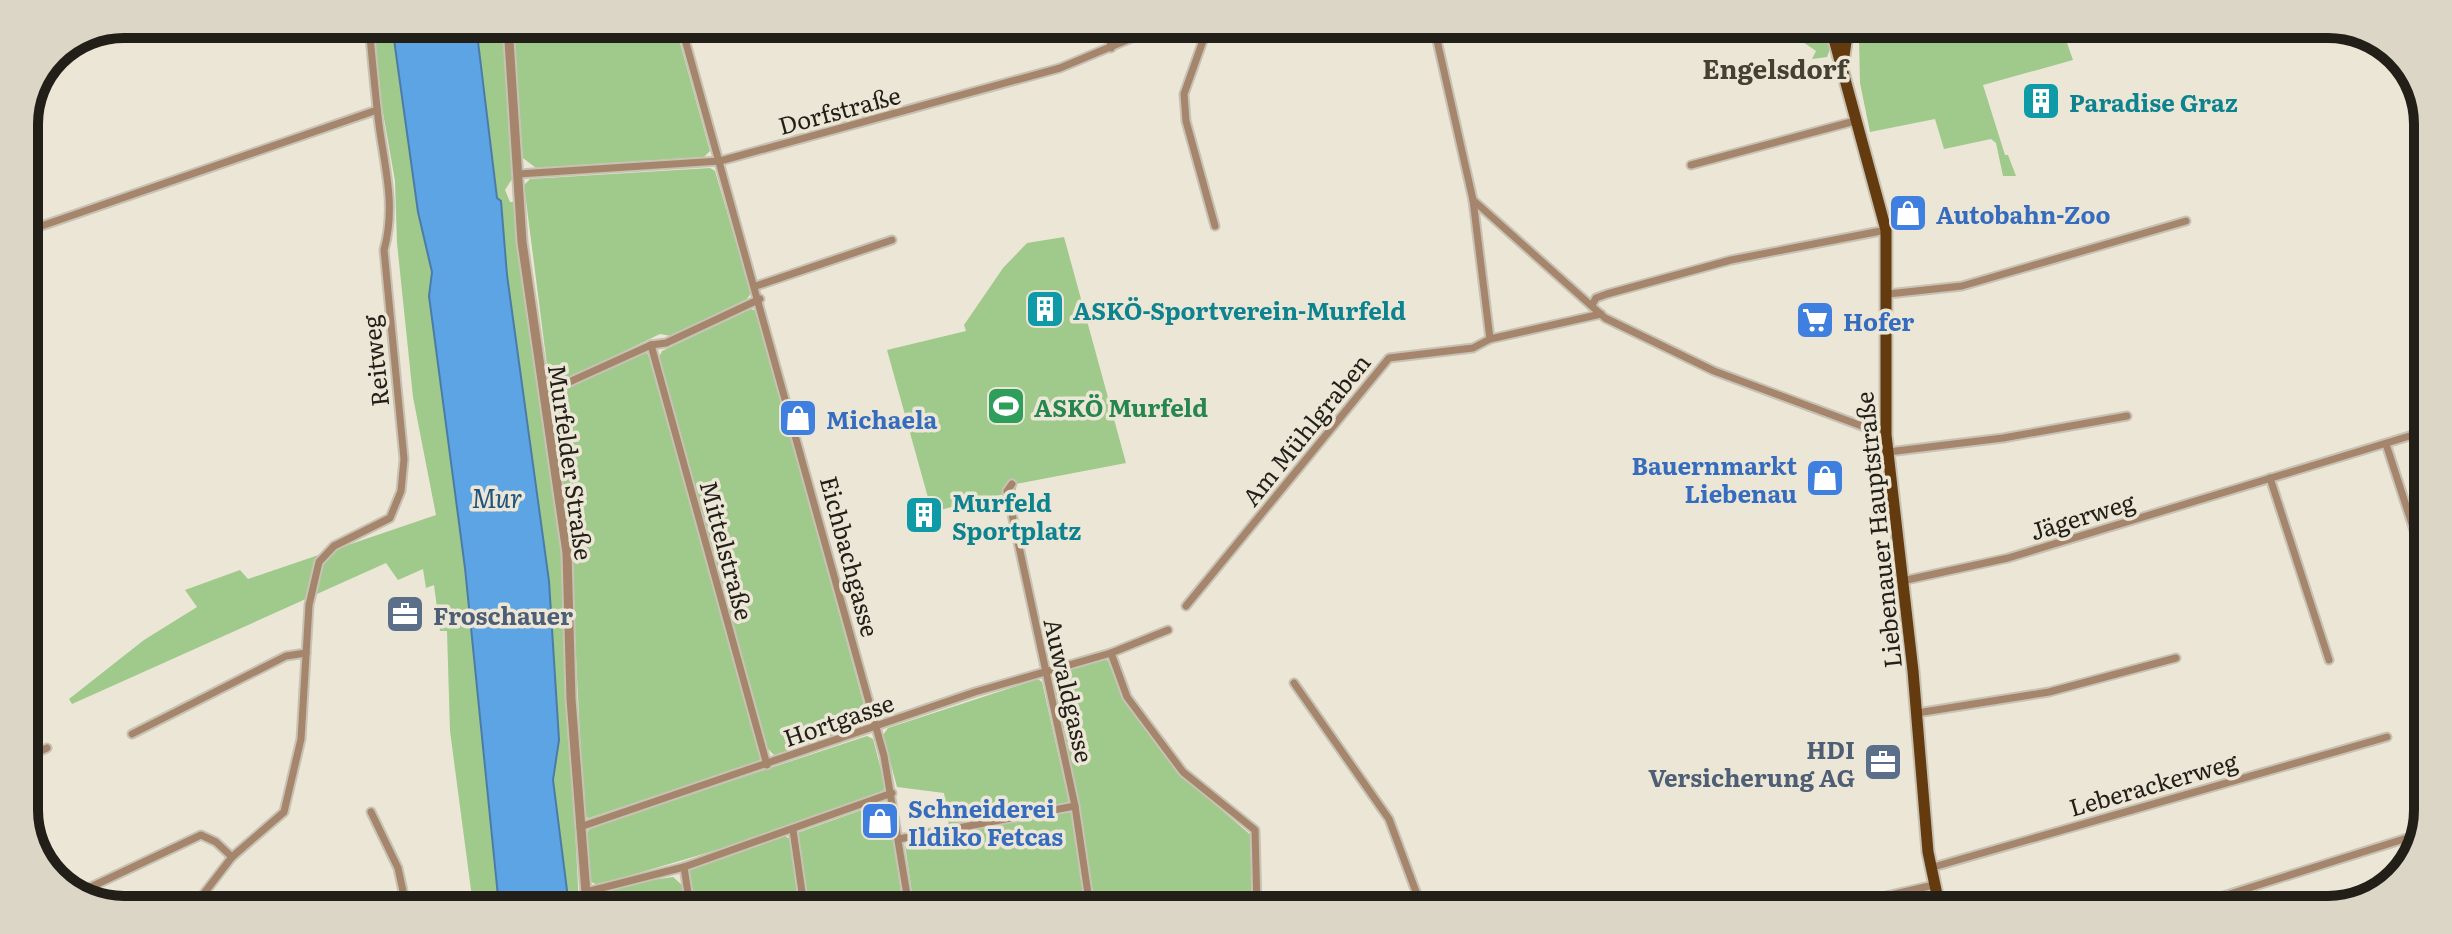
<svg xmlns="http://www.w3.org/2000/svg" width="2452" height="934" viewBox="0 0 2452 934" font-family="Literata,serif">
<rect width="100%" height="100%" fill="#ece6d6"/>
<!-- green -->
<g fill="#a0c98c">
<path d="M373 25H392L418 212 432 272 429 296 465 568 499 906 473 905 450 731 447 631H440L434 585 426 588 423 569 398 580 386 563 72 704 69 699 144 640 197 607 185 590 240 570 248 579 436 515 413 397 397 243 395 181 379 90Z"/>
<path d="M476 25H504L514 176 505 190 510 202H515L561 551 579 906H569L553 780 559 740 549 581 507 275 501 201 497 198Z"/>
<path d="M511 25H675L710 151 704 157 536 168 523 158Z"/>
<path d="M1783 28H1815L1831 46 1827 57 1812 59 1816 51Z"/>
<path d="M1959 37 2067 43 2073 60 1983 85 2005 155H2008L2016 176H2003L1996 143 1991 139 1944 149 1935 119 1870 132 1860 83 1859 39 1942 41Z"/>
<path d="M710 168 715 171 751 293 747 299 671 336 660 334 555 385 549 381 524 185 530 179Z"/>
<path d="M1064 237 1126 463 1016 484V491L932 512 887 350 966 331 964 325 1003 268 1027 243Z"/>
<path d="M751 309 757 311 868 720 865 725 774 755 768 749 659 357 662 351Z"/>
<path d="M642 351 648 354 763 760 589 818 584 817 571 555 550 395Z"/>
<path d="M1103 658 1108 661 1121 694 1181 775 1253 837V907H1094L1079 811 1048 675Z"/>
<path d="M1038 679 1042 682 1069 802 1060 808 949 827 944 793 897 787 883 735 888 728Z"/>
<path d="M867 736 873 739 885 785 883 792 737 844 598 885 589 881 586 833 592 827Z"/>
<path d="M884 802 889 805 903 907 808 906 797 833Z"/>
<path d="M1066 810 1071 813 1085 907H914L905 845 909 842Z"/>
<path d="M785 836 790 839 799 906H693L689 871 693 866Z"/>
<path d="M673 877 682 885 685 906H593L598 894 632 883Z"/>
</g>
<!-- water -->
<path fill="#5da4e4" stroke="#4b7ca7" stroke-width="2" d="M392 25H476L497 198 501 201 507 275 549 581 559 740 553 780 569 906H499L465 568 429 296 432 272 418 212Z"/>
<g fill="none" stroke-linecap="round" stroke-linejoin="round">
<!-- minor casing -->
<g stroke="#c8c2b4" stroke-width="11">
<g id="minor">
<path d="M681 25 884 756 909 907"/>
<path d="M995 26 996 30"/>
<path d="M1109 26 1111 48"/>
<path d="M1204 27 1205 35 1184 94 1186 121 1215 226"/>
<path d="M1434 27 1473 200 1605 318 1714 371 1886 435"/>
<path d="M1691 165 1855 121"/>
<path d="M518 174 720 161 1060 68 1158 27"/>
<path d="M1473 200 1490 339"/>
<path d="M24 232 377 110"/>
<path d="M756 286 892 240"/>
<path d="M1888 294 1962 286 2186 221"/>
<path d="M1592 305 1596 298 1607 294 1731 260 1886 230"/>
<path d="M651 345 666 343 760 299"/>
<path d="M543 389 556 388 651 345 767 765"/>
<path d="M2386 444 2425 564"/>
<path d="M1888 452 2003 438 2127 416"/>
<path d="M2270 478 2329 660"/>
<path d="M1012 484 1007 491 1075 806 1090 907"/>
<path d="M1902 581 2008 558 2426 431"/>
<path d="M1186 606 1389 358 1473 348 1490 339 1601 314"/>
<path d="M1168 630 1111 653 1127 697 1183 772 1255 830 1257 907"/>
<path d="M1294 683 1389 819 1422 908"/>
<path d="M1917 713 2049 692 2176 658"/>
<path d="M132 734 286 656 306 653"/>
<path d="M24 758 47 748"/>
<path d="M371 812 398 868 406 905"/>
<path d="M580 827 975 692 1111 653"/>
<path d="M793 830 804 906"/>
<path d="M899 839 1075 806"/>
<path d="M684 867 690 906"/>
<path d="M1930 868 2387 737"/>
<path d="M586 892 684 867 892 793"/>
<path d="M76 894 201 835 216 842 232 857"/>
<path d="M195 905 232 857 284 812 301 739 309 605 319 562 334 546 390 518 401 491 404 459 384 250C396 206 385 169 379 125 375 92 372 58 369 25"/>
<path d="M1829 909 1934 885"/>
<path d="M2179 910 2423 833"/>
</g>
</g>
<!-- tertiary casing -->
<g stroke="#c8c2b4" stroke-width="13">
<path id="tertiary" d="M508 25 522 242 567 553 571 699 587 906"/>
</g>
<!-- primary casing -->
<g stroke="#c8c2b4" stroke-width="15">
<g id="primary">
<path d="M1831 28 1886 230V435L1913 671 1928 852 1940 909"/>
<path d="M1843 63 1848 28"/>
</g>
</g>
<!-- minor -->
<use href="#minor" stroke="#a5866c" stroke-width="7"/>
<!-- tertiary -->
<use href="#tertiary" stroke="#a5866c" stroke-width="9"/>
<!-- primary -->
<use href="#primary" stroke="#643a0f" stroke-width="11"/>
</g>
<!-- icons -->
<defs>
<g id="building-square" transform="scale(2)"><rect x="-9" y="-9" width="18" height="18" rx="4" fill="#0f9aa8" stroke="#ece6d6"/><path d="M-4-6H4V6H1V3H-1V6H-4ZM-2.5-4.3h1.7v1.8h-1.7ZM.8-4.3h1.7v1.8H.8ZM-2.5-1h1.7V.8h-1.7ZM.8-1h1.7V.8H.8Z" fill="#fff"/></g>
<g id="shop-square" transform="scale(2)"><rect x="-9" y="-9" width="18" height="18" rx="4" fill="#3f7fe0" stroke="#ece6d6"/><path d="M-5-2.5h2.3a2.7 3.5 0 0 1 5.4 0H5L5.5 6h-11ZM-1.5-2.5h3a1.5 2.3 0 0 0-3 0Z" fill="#fff"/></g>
<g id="supermarket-square" transform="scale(2)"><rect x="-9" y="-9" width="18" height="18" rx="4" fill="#3f7fe0" stroke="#ece6d6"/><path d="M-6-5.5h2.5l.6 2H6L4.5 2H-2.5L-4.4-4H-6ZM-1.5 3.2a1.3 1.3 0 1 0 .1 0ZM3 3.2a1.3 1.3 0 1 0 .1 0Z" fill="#fff"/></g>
<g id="stadium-square" transform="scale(2)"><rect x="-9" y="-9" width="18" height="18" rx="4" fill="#2e9e5b" stroke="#ece6d6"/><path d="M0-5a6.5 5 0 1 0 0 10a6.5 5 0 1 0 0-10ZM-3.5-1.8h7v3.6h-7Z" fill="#fff"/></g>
<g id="office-square" transform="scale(2)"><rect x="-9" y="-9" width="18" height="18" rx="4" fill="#5c6f8a" stroke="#ece6d6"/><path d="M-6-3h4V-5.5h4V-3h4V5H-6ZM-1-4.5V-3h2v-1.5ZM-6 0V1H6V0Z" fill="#fff"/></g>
</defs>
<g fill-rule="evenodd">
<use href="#building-square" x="2041" y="101"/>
<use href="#shop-square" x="1908" y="213"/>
<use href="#building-square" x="1045" y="309"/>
<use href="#supermarket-square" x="1815" y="320"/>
<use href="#stadium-square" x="1006" y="406"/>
<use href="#shop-square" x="798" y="418"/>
<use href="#shop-square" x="1825" y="478"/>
<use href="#building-square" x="924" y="515"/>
<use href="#office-square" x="405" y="614"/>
<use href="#office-square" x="1883" y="762"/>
<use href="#shop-square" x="880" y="821"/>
</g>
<g text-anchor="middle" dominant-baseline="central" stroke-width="7" stroke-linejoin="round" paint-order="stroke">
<!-- culture labels -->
<g font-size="24" font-weight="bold" fill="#0d838f" stroke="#ece6d6" text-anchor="start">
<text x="2069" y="101">Paradise Graz</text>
<text x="1073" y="309">ASKÖ-Sportverein-Murfeld</text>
<text x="952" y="501">Murfeld<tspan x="952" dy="28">Sportplatz</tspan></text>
</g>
<!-- street labels -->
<g font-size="24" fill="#221f19" stroke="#ece6d6">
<text transform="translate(839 109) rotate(-15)">Dorfstraße</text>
<text transform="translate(374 361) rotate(-96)">Reitweg</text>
<text transform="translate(1305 429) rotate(-51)">Am Mühlgraben</text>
<text transform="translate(572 462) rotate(82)">Murfelder Straße</text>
<text transform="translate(2082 515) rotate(-17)">Jägerweg</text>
<text transform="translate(1877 530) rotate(-96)">Liebenauer Hauptstraße</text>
<text transform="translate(728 550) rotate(75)">Mittelstraße</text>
<text transform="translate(851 556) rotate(75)">Eichbachgasse</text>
<text transform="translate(1070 690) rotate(77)">Auwaldgasse</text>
<text transform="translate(838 719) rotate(-19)">Hortgasse</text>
<text transform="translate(2153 783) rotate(-16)">Leberackerweg</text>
</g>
<!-- shop labels -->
<g font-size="24" font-weight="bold" fill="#366cbe" stroke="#ece6d6" text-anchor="start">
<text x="1936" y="213">Autobahn-Zoo</text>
<text x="1843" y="320">Hofer</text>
<text x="826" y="418">Michaela</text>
<text x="1797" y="464" text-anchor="end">Bauernmarkt<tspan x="1797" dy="28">Liebenau</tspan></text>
<text x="908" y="807">Schneiderei<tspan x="908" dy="28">Ildiko Fetcas</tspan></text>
</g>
<!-- leisure labels -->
<g font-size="24" font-weight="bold" fill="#27864d" stroke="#ece6d6" text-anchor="start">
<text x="1034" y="406">ASKÖ Murfeld</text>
</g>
<!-- service labels -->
<g font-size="24" font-weight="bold" fill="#4e5e75" stroke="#ece6d6" text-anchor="start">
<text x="433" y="614">Froschauer</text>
<text x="1855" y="748" text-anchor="end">HDI<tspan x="1855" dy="28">Versicherung AG</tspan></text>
</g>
<!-- neighbourhood labels -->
<g font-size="26" font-weight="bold" fill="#464033" stroke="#ece6d6">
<text x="1775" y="67">Engelsdorf</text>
</g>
<!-- water labels -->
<g font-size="26" font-style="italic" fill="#20537e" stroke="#ece6d6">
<text x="497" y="496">Mur</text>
</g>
</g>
<!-- crop -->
<path d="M0 0H2452V934H0ZM124 38H2328A86 86 0 0 1 2414 124V810A86 86 0 0 1 2328 896H124A86 86 0 0 1 38 810V124A86 86 0 0 1 124 38Z" fill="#dcd6c7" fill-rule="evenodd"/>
<path fill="none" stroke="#221f19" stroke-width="10" d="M124 38H2328A86 86 0 0 1 2414 124V810A86 86 0 0 1 2328 896H124A86 86 0 0 1 38 810V124A86 86 0 0 1 124 38Z"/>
</svg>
